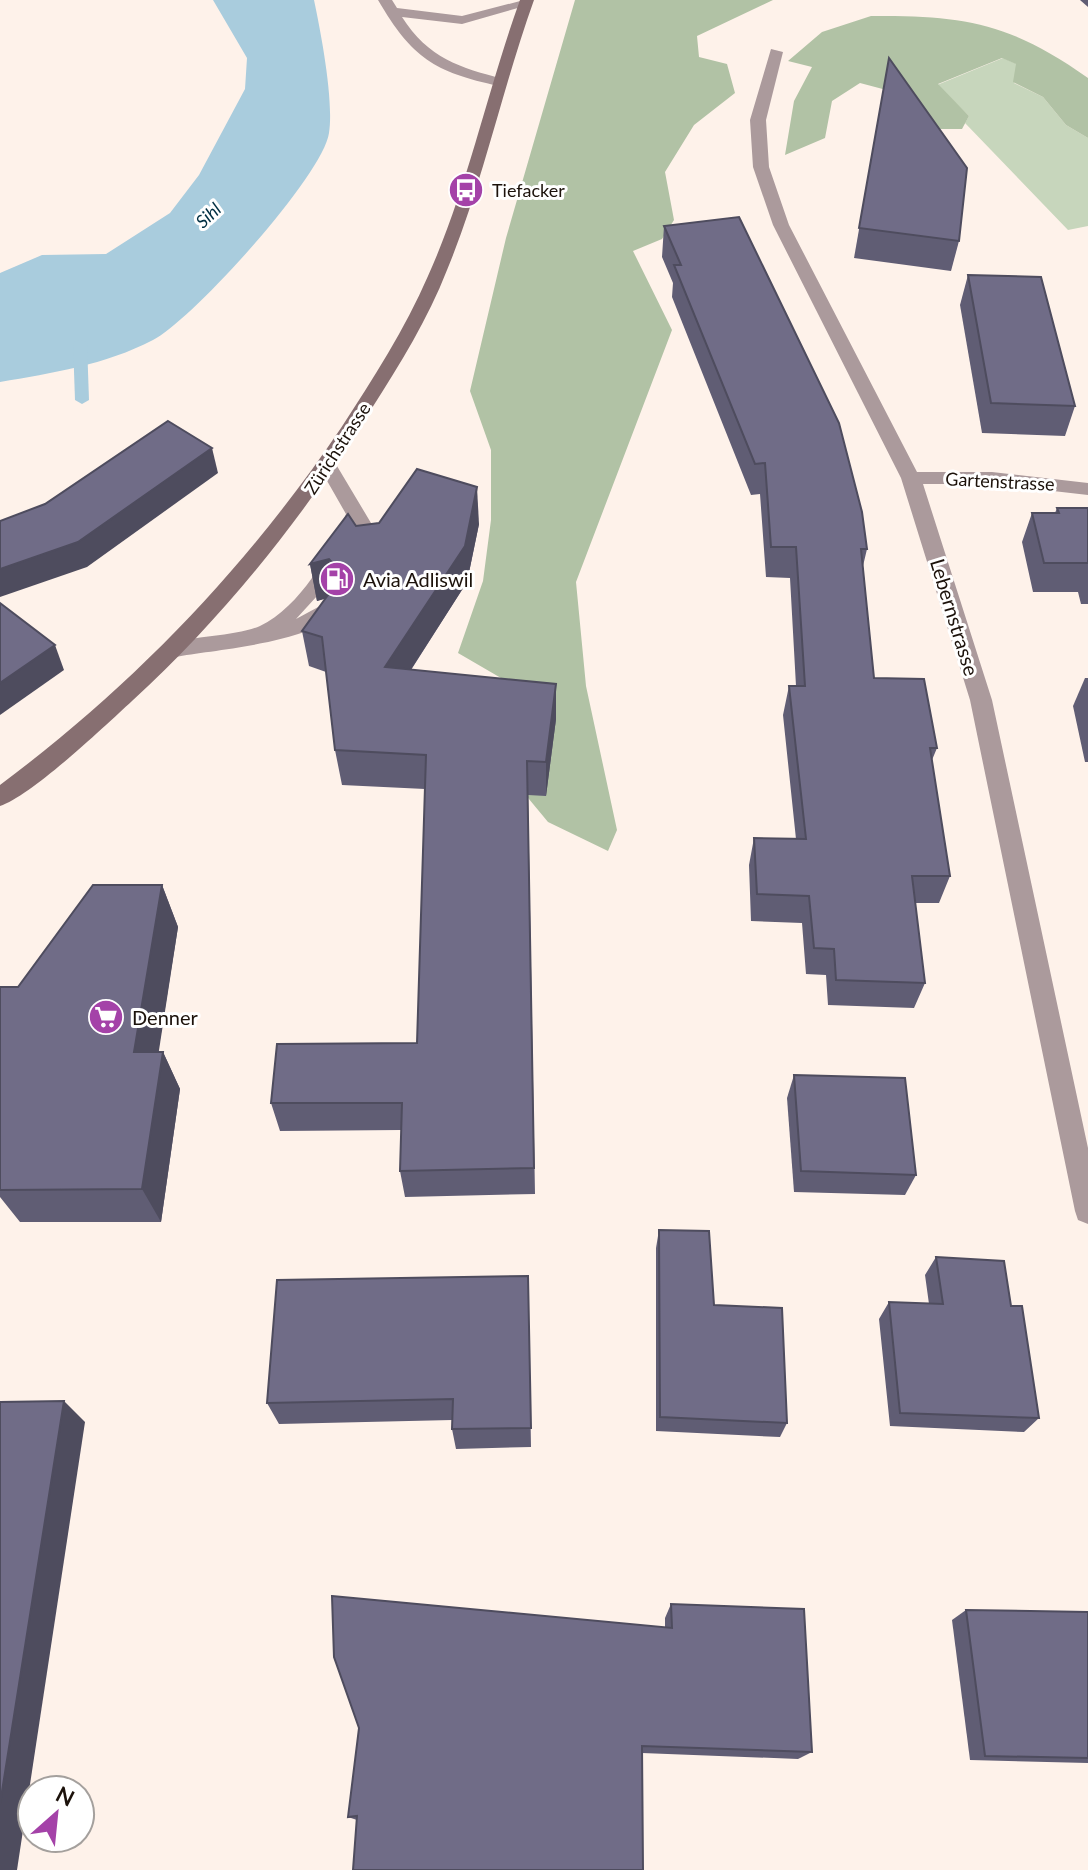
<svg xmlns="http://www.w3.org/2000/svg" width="1088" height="1870" viewBox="0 0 1088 1870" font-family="Lato,sans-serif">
<rect width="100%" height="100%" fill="#fef2ea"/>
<!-- green -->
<path fill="#c7d6bc" d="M1003 58 1017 64 1014 83 1043 97 1066 125 1088 138V226L1068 230 965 123 969 116 937 85Z"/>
<!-- forest -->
<g fill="#b1c2a5">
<path d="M575 0H773L697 36 699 57 727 64 735 93 694 125 665 172 674 220 662 239 633 251 672 330 576 582 586 686 617 830 608 851 548 822 514 781 530 695 458 653 483 581 491 520V450L470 391 506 238Z"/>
<path d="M871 16C964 15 1010 23 1088 78V138L1066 125 1043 97 1013 82 1016 64 1002 58 938 84 969 116 962 129H937L894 92 860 83 832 101 825 138 785 155 794 101 812 67 788 61 822 32Z"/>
</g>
<!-- water -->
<path fill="#a9ccdd" d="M213 0H314C321 33 334 101 329 133 323 176 191 321 153 340 105 365 52 373 0 382V273L42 255 106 254 170 213 199 175 245 89 247 58Z"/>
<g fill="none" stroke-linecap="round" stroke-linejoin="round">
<!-- stream -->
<path fill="#a9ccdd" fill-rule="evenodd" d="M80 339 87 343 89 400 82 404 75 400 73 343Z"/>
<!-- lane -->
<path fill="#ab9a9c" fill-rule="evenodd" d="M327 459 334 461 374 528 371 533H359L328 584 296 619 333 599 340 601 343 606C321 643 216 649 175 657L168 654 165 649 168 644C193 636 238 636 260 626 301 606 329 555 346 514L318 465Z"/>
<!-- street -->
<g fill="#ab9a9c" fill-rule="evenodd">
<path d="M378 0H392L397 8 462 16 524 0 532 4 462 24 402 17C428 58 460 68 504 79V85L499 86C434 72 412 58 378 0Z"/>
<path d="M771 49 783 52 766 120 769 167 789 225 917 472H992L1088 483V495L992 484H923L992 700 1088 1148V1224L1078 1220 1075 1211 970 700 901 478 773 225 753 167 750 120Z"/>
</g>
<!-- secondary -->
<path fill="#876f71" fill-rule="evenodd" d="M520 0H534C502 89 483 183 447 270 428 319 400 364 372 408 304 516 226 615 132 701 105 726 31 796 0 806V785C135 684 247 567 341 428 373 379 405 329 428 276 468 187 487 91 520 0Z"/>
</g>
<!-- wall -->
<g fill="#605d74">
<path d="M1080 0H1088V7Z"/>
<path d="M889 58 959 241 951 271 854 258Z"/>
<path d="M664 226 867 549 863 566 874 678 937 748 932 760 950 876 939 903H915L925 983 914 1008 828 1005 826 975 806 974 802 923 751 921 749 865 754 838 796 839 783 715 789 686H796L790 578 766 577 760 494 751 495 672 297 673 283 662 257Z"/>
<path d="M968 275 1075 406 1065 436 982 433 960 305Z"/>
<path d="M1057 508H1088V604H1081L1078 592H1033L1022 542 1032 513H1055Z"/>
<path d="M479 524 467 582 411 670 556 684V719L546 796 528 795 535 1194 405 1197 400 1171 401 1130 280 1131 271 1103 417 1043 425 789 342 785 335 750 326 672 309 666 302 631 326 598 317 601 310 564 356 526Z"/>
<path d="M1085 678H1088V762H1085L1073 706Z"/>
<path d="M162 885 178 927 158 1052H163L180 1089 161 1222H20L0 1197V987H18Z"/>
<path d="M794 1075 916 1175 905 1195 794 1192 787 1098Z"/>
<path d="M659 1230 714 1305 787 1423 780 1437 656 1431V1248Z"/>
<path d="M936 1257 1011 1306 1039 1418 1024 1432 890 1426 879 1319 889 1302 929 1304 925 1275Z"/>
<path d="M528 1276 531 1447 456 1449 452 1429V1420L279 1424 267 1403Z"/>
<path d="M671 1604 812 1752 798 1759 642 1753 357 1820 348 1817 665 1627V1618Z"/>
<path d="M966 1610 1088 1612V1763L970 1760 952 1620Z"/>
</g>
<!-- shaded-wall -->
<g fill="#4e4c5e">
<path d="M212 448 218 473 87 567 0 597V569Z"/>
<path d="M477 487 479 524 467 582 390 702 385 667Z"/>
<path d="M329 559 335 596 317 601 310 564Z"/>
<path d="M55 645 64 670 0 715V683Z"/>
<path d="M556 684V719L546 796V762Z"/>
<path d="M162 885 178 927 153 1089 134 1052Z"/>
<path d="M163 1052 180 1089 161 1222 142 1189Z"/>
<path d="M64 1401 85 1422 17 1870H0V1804Z"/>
</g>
<!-- building -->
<g fill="#706c87" stroke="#4e4c5e" stroke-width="2">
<path d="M889 58 967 168 959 241 859 228Z"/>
<path d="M739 217 839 423 862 512 867 549H861L874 678 924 679 937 748H930L950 876H912L925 983 836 980 834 949 814 948 809 896 757 894 754 838 806 839 789 686H805L796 547H771L765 463 755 464 674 265H681L664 226Z"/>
<path d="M968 275 1041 277 1075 406 991 403Z"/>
<path d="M168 421 212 448 78 542 0 569V521L45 504Z"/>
<path d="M417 469 477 487 465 546 385 667 556 684 546 762 527 761 534 1168 400 1171 402 1103H271L277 1044 417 1043 426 755 335 750 322 637 302 631 343 574 329 559 310 564 348 514 356 526 379 523Z"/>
<path d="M1057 508H1088V563H1044L1032 513H1059Z"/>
<path d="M0 603 55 645 0 683Z"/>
<path d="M93 885H162L134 1052H163L142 1189 0 1190V987H18Z"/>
<path d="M794 1075 905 1078 916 1175 801 1171Z"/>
<path d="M659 1230 709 1231 714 1305 782 1308 787 1423 660 1417Z"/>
<path d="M936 1257 1004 1261 1011 1306H1022L1039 1418 900 1413 889 1302 943 1304Z"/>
<path d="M528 1276 531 1428 452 1429 453 1399 267 1403 277 1280Z"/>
<path d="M64 1401 0 1804V1402Z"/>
<path d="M332 1596 672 1628 671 1604 804 1609 812 1752 642 1746 643 1870H353L357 1816 348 1817 359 1728 334 1657Z"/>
<path d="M966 1610 1088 1612V1758L985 1756Z"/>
</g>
<!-- icons -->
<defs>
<g id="bus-disc" transform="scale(1.8)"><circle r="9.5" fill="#a442a8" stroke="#fff"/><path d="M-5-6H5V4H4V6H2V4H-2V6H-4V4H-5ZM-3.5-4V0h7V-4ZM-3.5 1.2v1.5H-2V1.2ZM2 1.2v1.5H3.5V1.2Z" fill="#fff"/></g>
<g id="fuel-disc" transform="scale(1.8)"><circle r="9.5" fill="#a442a8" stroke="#fff"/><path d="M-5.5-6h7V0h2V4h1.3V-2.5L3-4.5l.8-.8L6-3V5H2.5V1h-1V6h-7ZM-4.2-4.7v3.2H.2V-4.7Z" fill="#fff"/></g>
<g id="supermarket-disc" transform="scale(1.8)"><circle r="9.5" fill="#a442a8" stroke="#fff"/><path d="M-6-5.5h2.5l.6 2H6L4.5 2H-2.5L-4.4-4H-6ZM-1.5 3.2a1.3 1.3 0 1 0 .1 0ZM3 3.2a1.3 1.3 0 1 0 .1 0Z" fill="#fff"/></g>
</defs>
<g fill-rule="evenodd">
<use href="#bus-disc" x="466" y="190"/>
<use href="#fuel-disc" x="337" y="579"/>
<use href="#supermarket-disc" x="106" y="1017"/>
</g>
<g text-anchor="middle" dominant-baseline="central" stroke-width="6" stroke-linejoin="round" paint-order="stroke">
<!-- far-poi labels -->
<g font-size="18" fill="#1c120b" stroke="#fff" text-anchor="start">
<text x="492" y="190">Tiefacker</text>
</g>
<!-- far-water labels -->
<g font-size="18" font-style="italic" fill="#002f42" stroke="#fff">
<text transform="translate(208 215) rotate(-43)">Sihl</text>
</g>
<!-- far-street labels -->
<g font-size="18" fill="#1c120b" stroke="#fff">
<text transform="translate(337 448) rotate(-57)">Zürichstrasse</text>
<text transform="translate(1000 481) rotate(3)">Gartenstrasse</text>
</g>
<!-- poi labels -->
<g font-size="20" fill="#1c120b" stroke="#fff" text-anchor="start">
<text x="363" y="579">Avia Adliswil</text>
<text x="132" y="1017">Denner</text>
</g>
<!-- street labels -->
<g font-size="20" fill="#1c120b" stroke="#fff">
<text transform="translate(955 617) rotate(73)">Lebernstrasse</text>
</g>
</g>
<!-- north arrow -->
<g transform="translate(56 1814) rotate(27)"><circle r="38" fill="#ffffff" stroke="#a4a09d" stroke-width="2"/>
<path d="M0-6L14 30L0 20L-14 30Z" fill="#a442a8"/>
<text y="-12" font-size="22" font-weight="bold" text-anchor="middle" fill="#1c120b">N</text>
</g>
</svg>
